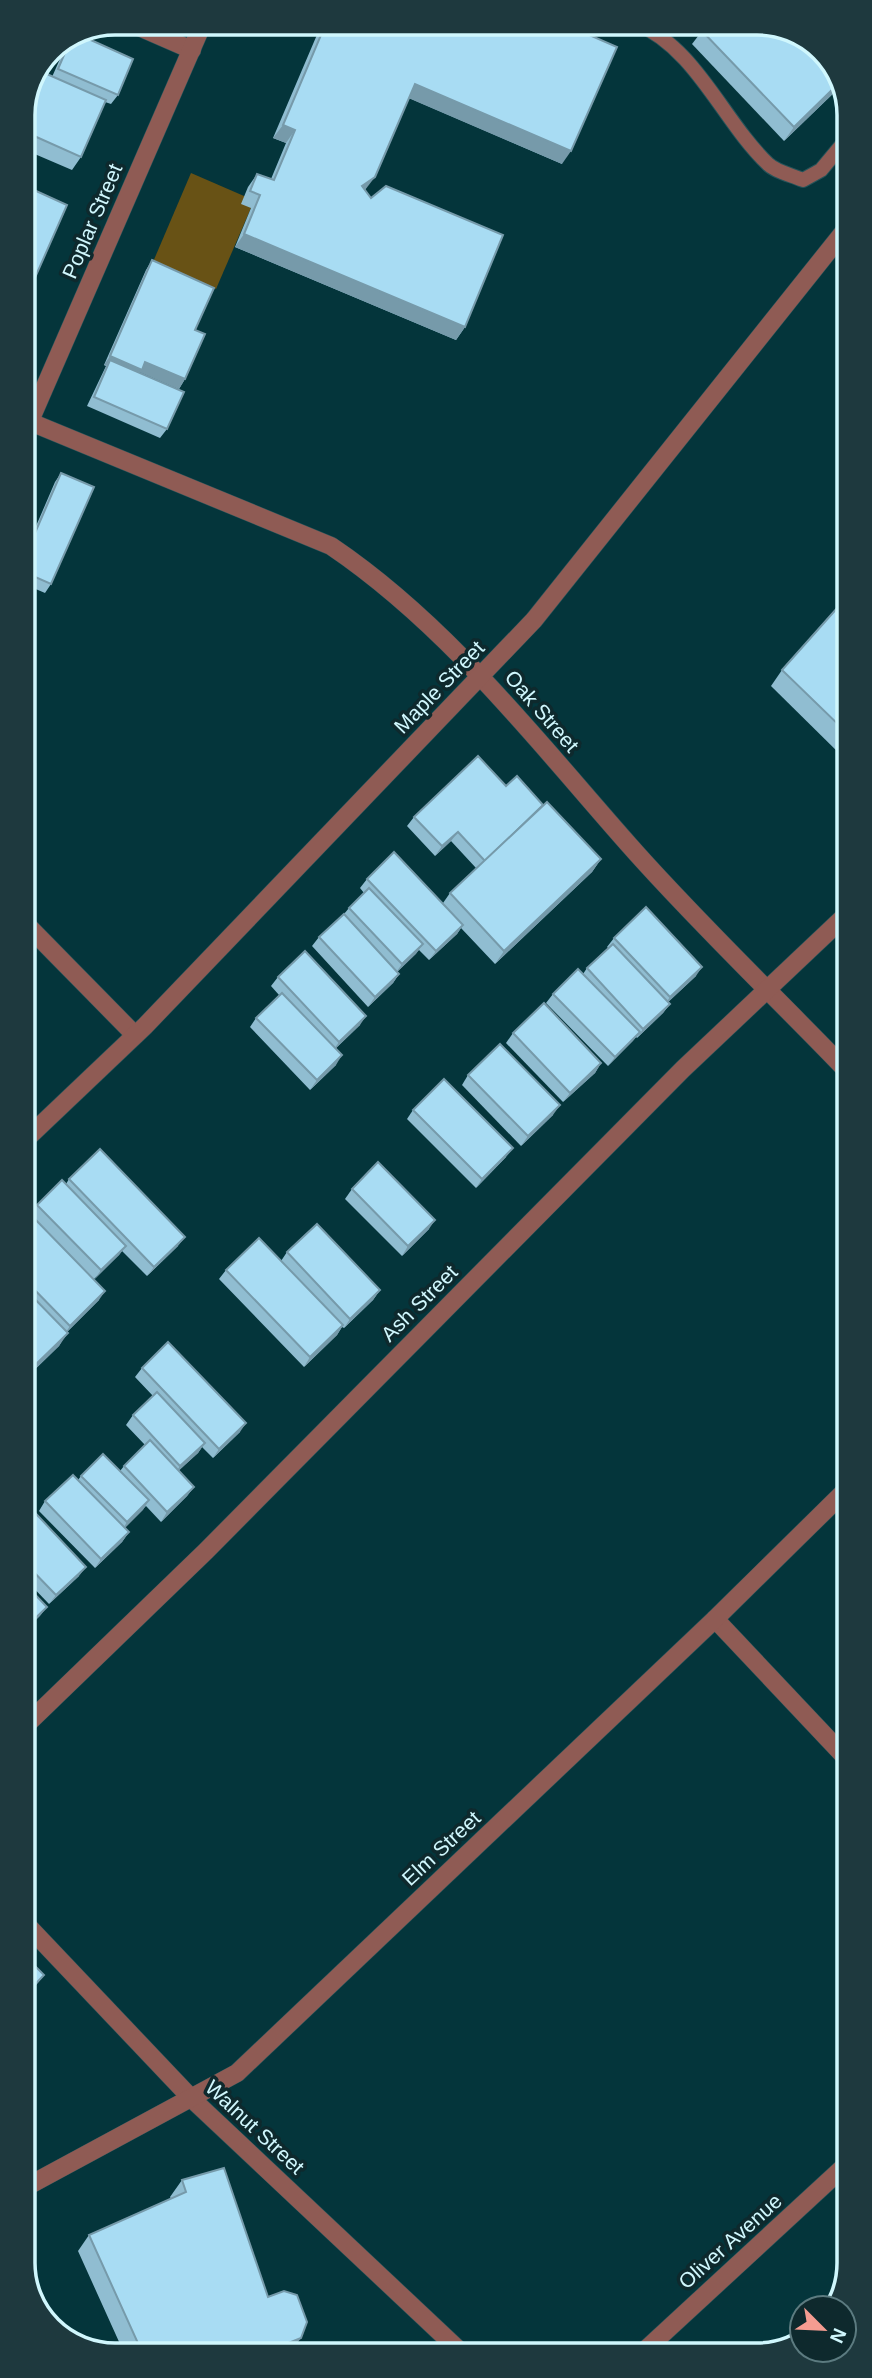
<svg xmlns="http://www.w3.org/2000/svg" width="872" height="2378" viewBox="0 0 872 2378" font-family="Arial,sans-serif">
<rect width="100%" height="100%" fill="#04353b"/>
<!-- green -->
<path fill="#685215" d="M191 173 244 196 251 208 216 289 153 262Z"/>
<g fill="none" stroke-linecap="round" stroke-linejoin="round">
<!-- service casing -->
<g stroke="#25545a" stroke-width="16">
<path id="service" d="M636 23C697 49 722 120 768 164 776 172 792 175 803 180L821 170 846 140"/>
</g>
<!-- minor casing -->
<g stroke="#25545a" stroke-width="19">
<g id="minor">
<path d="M130 23 192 50"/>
<path d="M23 419 331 546C448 625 537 741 630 846 699 924 775 996 847 1071"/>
<path d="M23 437 203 23"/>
<path d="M24 922 135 1035"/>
<path d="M24 1141 145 1026 534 620 846 229"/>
<path d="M715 1619 848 1760"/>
<path d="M25 1726 206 1551 683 1069 847 914"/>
<path d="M25 1923 192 2099"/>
<path d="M642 2353 849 2162"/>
</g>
</g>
<!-- tertiary casing -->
<g stroke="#25545a" stroke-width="19">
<g id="tertiary">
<path d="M192 2099 462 2353"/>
<path d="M26 2187 237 2073 715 1619 848 1488"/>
</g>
</g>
<!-- service -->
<use href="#service" stroke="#8f5b54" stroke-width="14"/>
<!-- minor -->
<use href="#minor" stroke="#8f5b54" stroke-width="18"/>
<!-- tertiary -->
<use href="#tertiary" stroke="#8f5b54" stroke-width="18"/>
</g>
<!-- wall -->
<g fill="#90bdd1">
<path d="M322 23H562V164L409 98 365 190 465 327 456 340 235 247 251 208 241 204 248 187 257 174 271 179 286 143 273 138Z"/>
<path d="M702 31 817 45 842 85 784 141 692 44Z"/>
<path d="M82 36 118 95 111 104 105 102 81 157 72 170 23 149V110L52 77 67 43Z"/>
<path d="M23 185 34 280 31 285 23 304Z"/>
<path d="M152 260 195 330 185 379 179 389 140 372V373L167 429 160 438 87 406 106 366 104 365 146 270Z"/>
<path d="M61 473 51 584 45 593 24 584V572L25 568 24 567V554L55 482Z"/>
<path d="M847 597V761L771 686 782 670Z"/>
<path d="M506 786 543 805 601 859 592 872 495 964 461 928 457 934 429 960 419 950 397 972 399 974 393 983 368 1007 312 946 319 937 344 914 349 908 364 893 360 888 367 879 443 903 450 893 476 868 451 841 435 856 407 826 414 817Z"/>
<path d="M614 938 696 976 668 1002 670 1004 663 1013 637 1038 636 1037 608 1066 546 1003 553 994 583 974 587 968 608 948 607 947Z"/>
<path d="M278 977 360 1025 336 1048V1065L310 1090 250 1027 256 1018 279 995 271 986Z"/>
<path d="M513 1033 601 1063 595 1073 563 1102 506 1043Z"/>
<path d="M468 1075 553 1115 521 1146 462 1085Z"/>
<path d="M413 1110 506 1157 476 1188 407 1119Z"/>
<path d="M69 1179 178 1246 147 1276 122 1251 119 1255 94 1279 99 1300 67 1332 59 1346 25 1379 24 1220 77 1262 30 1214 37 1205 66 1184Z"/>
<path d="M352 1189 429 1229 402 1256 345 1199Z"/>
<path d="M287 1252 380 1290 373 1300 344 1328 342 1327 337 1335 304 1367 219 1279 226 1270 281 1261Z"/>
<path d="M142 1368 240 1432 213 1458 202 1447 198 1453 178 1471 194 1487 187 1496 161 1522 146 1506 124 1528 129 1532 122 1542 95 1568 39 1511 45 1501 78 1480 81 1476 120 1471 124 1466 145 1445 126 1425 133 1415 153 1396 135 1377Z"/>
<path d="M25 1502 79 1576 49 1604 25 1579Z"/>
<path d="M182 2180 268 2297 289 2354 125 2355 78 2251 89 2235 171 2199 170 2197Z"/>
</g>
<!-- shaded-wall -->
<g fill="#769aaa">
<path d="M840 82 842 85 784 141 794 127Z"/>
<path d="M415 84 571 151 562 164 406 97Z"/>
<path d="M283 125 295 130 286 143 273 138Z"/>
<path d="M375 177 365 190 362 186Z"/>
<path d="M244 234 465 327 456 340 235 247Z"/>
<path d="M110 356 145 362 185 379 179 389 140 372 136 379 110 360 106 366 104 365Z"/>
<path d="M458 832 451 841 435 856 442 846Z"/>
<path d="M601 859 592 872 495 964 504 951Z"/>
<path d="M463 925 457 934 429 960 436 951Z"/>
<path d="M423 944 416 954 395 974 402 964Z"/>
<path d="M702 967 696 976 663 1007 670 997Z"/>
<path d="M399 974 393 983 368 1007 375 997Z"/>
<path d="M670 1004 663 1013 637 1038 643 1029Z"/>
<path d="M366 1016 360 1025 332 1052 339 1042Z"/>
<path d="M640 1032 633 1041 608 1066 615 1057Z"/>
<path d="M342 1055 336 1065 310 1090 317 1080Z"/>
<path d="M601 1063 595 1073 563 1102 570 1093Z"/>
<path d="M560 1105 553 1115 521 1146 528 1136Z"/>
<path d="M513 1148 506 1157 476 1188 482 1179Z"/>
<path d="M435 1220 429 1229 402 1256 408 1246Z"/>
<path d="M185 1237 178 1246 147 1276 154 1267Z"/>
<path d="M126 1246 119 1255 94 1280 101 1270Z"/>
<path d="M380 1290 373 1300 344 1328 350 1319Z"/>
<path d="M105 1291 99 1300 64 1335 70 1326Z"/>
<path d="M343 1325 337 1335 304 1367 310 1357Z"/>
<path d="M68 1333 59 1346 25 1379 31 1369Z"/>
<path d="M246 1423 240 1432 213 1458 219 1449Z"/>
<path d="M205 1443 198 1453 173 1476 180 1466Z"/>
<path d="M194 1487 187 1496 161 1522 167 1512Z"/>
<path d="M149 1500 143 1510 121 1532 127 1522Z"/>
<path d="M129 1532 122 1542 95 1568 101 1559Z"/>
<path d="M86 1567 79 1576 49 1604 56 1595Z"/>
<path d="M47 1607 40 1616 25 1631V1628Z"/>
<path d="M44 1975 37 1984 26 1996V1994Z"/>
<path d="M301 2338 289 2354H261Z"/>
</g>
<!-- building -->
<g fill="#a8dcf3" stroke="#769aaa" stroke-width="2">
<path d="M326 23H562L617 47 571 151 415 84 375 177 362 186 371 198 386 186 503 235 465 327 244 234 260 195 250 191 257 174 274 180 295 130 283 125Z"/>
<path d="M710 23H763L817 45 840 82 794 127 702 31Z"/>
<path d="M82 36 133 59 118 95 58 69 70 41Z"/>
<path d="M40 71 106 100 81 157 23 131V110Z"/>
<path d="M23 185 67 205 34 280 23 275Z"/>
<path d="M152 260 214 288 195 330 205 334 185 379 145 362 142 370 110 356Z"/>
<path d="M23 282 32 285 23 304Z"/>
<path d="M110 360 184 392 167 429 94 397Z"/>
<path d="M61 473 94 487 51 584 26 573 32 559 25 556Z"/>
<path d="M847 597V733L782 670Z"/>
<path d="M478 756 506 786 517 776 543 805 485 861 458 832 442 846 414 817Z"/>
<path d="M547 802 601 859 504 951 450 893Z"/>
<path d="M394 852 463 925 436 951 367 879Z"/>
<path d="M369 888 423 944 402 964 349 908Z"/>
<path d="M646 907 702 967 670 997 614 938Z"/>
<path d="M344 914 399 974 375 997 319 937Z"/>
<path d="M613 944 670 1004 643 1029 587 968Z"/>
<path d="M305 951 366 1016 339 1042 278 977Z"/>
<path d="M578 969 640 1032 615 1057 553 994Z"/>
<path d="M282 993 342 1055 317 1080 256 1018Z"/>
<path d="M544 1003 601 1063 570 1093 513 1033Z"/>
<path d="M500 1044 560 1105 528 1136 468 1075Z"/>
<path d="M444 1079 513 1148 482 1179 413 1110Z"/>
<path d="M100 1149 185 1237 154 1267 69 1179Z"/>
<path d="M378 1162 435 1220 408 1246 352 1189Z"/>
<path d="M62 1180 126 1246 101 1270 37 1205Z"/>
<path d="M30 1214 105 1291 70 1326 25 1280 24 1220Z"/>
<path d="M317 1224 380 1290 350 1319 287 1252Z"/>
<path d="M259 1238 343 1325 310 1357 226 1270Z"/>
<path d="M25 1289 68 1333 31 1369 25 1362Z"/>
<path d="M168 1342 246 1423 219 1449 142 1368Z"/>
<path d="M157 1392 205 1443 180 1466 133 1415Z"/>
<path d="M150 1440 194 1487 167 1512 124 1466Z"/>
<path d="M103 1454 149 1500 127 1522 81 1476Z"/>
<path d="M73 1475 129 1532 101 1559 45 1501Z"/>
<path d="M25 1502 86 1567 56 1595 25 1563Z"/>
<path d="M25 1584 47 1607 25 1628Z"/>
<path d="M26 1957 44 1975 26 1994Z"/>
<path d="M224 2168 268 2297 284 2291 297 2295 307 2322 301 2338 261 2354 141 2355 142 2352 89 2235 186 2192 182 2180Z"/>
</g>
<g text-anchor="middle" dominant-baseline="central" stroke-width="7" stroke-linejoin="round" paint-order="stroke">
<!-- street labels -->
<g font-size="21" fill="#d0f7fd" stroke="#0e292d">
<text transform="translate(92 221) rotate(-67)">Poplar Street</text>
<text transform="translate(439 687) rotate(-46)">Maple Street</text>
<text transform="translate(542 711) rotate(49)">Oak Street</text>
<text transform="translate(419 1303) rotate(-45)">Ash Street</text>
<text transform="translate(441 1848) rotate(-43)">Elm Street</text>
<text transform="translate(255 2127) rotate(43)">Walnut Street</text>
<text transform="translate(730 2241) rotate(-42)">Oliver Avenue</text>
</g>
</g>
<!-- crop -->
<path d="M0 0H872V2378H0ZM115 35H757A80 80 0 0 1 837 115V2263A80 80 0 0 1 757 2343H115A80 80 0 0 1 35 2263V115A80 80 0 0 1 115 35Z" fill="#1e393e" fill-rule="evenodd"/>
<path fill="none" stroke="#d0f7fd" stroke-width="3.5" d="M115 35H757A80 80 0 0 1 837 115V2263A80 80 0 0 1 757 2343H115A80 80 0 0 1 35 2263V115A80 80 0 0 1 115 35Z"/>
<!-- north arrow -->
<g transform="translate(823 2329) rotate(114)"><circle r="33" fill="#0e292d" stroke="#5c7b80" stroke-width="2"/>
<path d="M0-5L12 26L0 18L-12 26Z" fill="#f59c91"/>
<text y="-10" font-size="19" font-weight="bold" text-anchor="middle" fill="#d0f7fd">N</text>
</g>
</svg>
